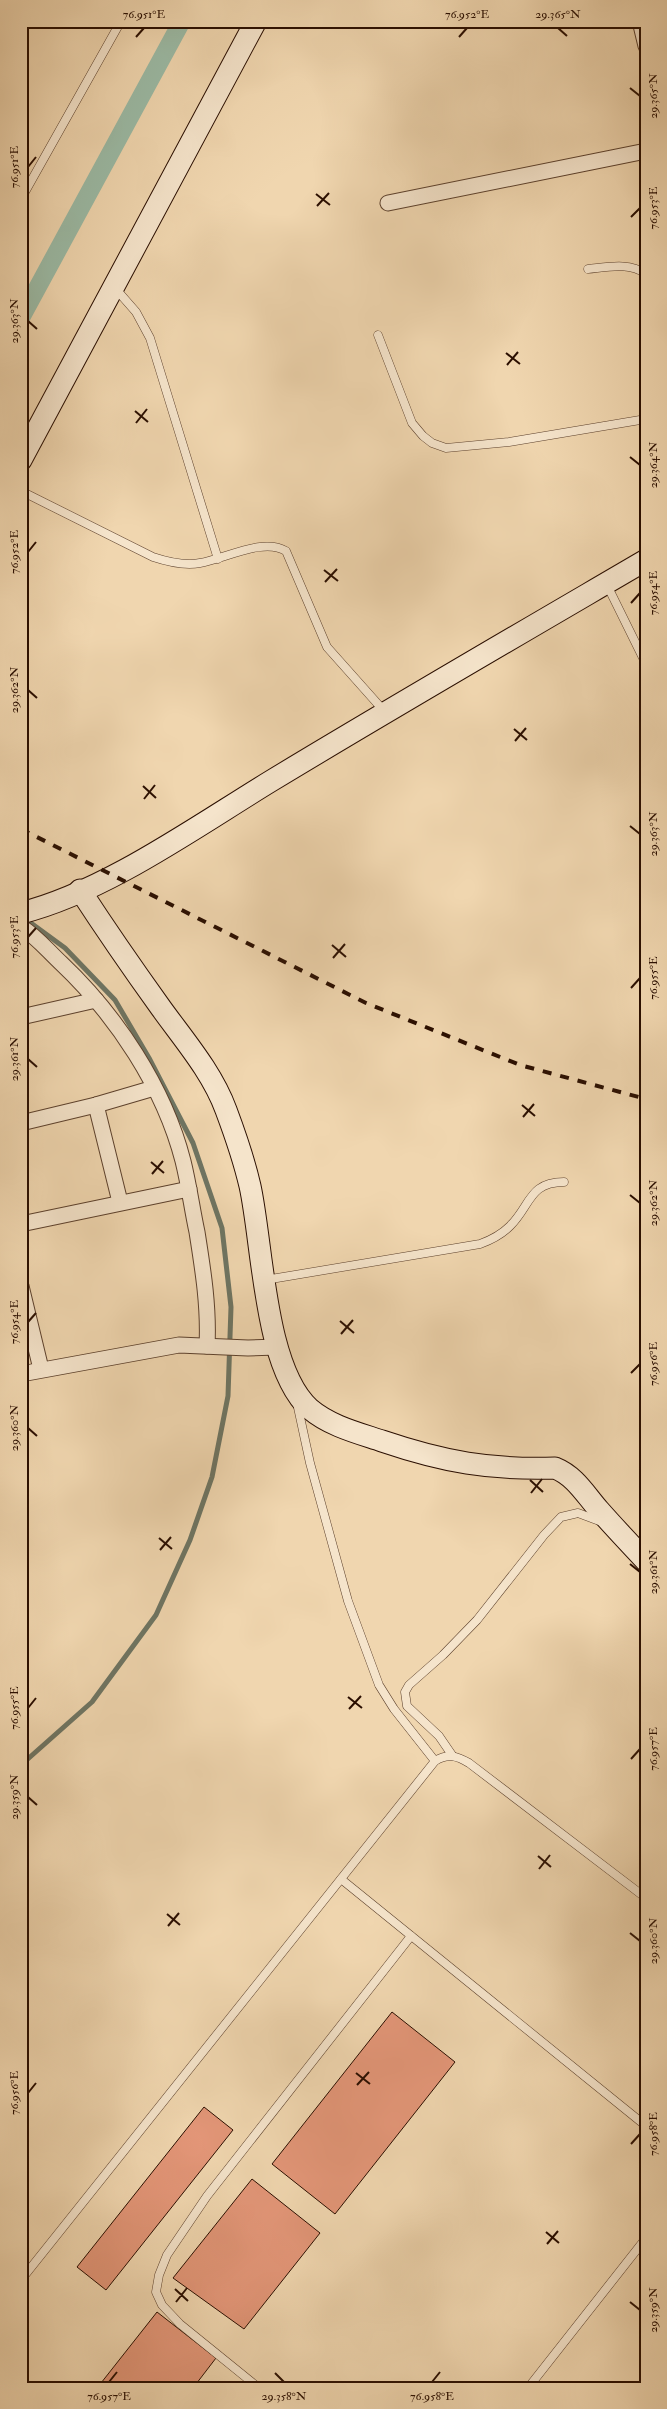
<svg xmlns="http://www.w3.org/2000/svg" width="667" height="2409" viewBox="0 0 667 2409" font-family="'IM FELL Double Pica',serif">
<rect width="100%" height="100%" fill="#f0d6af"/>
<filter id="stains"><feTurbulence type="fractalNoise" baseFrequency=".004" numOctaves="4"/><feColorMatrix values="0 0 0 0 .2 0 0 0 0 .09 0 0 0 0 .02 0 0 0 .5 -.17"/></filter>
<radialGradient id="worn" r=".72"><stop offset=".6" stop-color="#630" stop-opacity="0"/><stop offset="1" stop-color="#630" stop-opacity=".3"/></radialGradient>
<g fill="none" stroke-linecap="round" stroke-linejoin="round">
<!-- stream -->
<path stroke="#6e7563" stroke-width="5" d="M21 1765 92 1702 156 1615 190 1540 212 1477 228 1396 231 1307 222 1228 193 1143 149 1058 115 1000 65 948 24 918"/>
<!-- canal -->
<path stroke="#9bbaa5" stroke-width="18" d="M21 318 182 21"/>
</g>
<!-- building -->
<g fill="#e39678" stroke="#2a0e00">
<path d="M392 2012 455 2062 335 2214 272 2164Z"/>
<path d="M204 2107 233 2130 106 2290 77 2267Z"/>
<path d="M252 2179 320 2233 244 2329 173 2278Z"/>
<path d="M157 2312 216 2358 193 2388H107L101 2383Z"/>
</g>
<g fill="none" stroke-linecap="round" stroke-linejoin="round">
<!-- lane casing -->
<g stroke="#5c402c" stroke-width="9">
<g id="lane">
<path d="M21 199 121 21"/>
<path d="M588 269C608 267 629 262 646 274"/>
<path d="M115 288 136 312 150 338 218 559"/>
<path d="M378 335 412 423 423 436 432 443 446 448 509 442 646 419"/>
<path d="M21 491 153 557C168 562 184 566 200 563 225 559 263 537 286 551L327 647 384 711"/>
<path d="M607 585 646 664"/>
<path d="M265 1280 480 1244C491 1240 502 1234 510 1226 531 1205 529 1182 564 1182"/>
<path d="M297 1403 310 1463 348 1601 379 1685 394 1709 435 1761"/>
<path d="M452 1755 439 1736 407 1706 405 1692 409 1685 443 1655 477 1620 544 1535 561 1517 578 1513 602 1522"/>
<path d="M341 1879 646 2126"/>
<path d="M21 2280 435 1761C448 1753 457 1756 469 1763L646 1898"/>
<path d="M259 2388 180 2324 162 2305 156 2292 159 2275 167 2255 207 2196 411 1936"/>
<path d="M528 2388 646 2238"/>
</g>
</g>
<!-- street casing -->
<g stroke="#5c402c" stroke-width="17">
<g id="street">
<path d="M640 21 646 46"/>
<path d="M388 203 646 151"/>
<path d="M21 927C36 936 48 951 61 963 116 1015 164 1087 183 1161 189 1185 192 1209 197 1232 203 1270 209 1307 207 1346"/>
<path d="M21 1017 96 1000"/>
<path d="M96 1105 120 1202"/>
<path d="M21 1123 96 1105 154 1088"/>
<path d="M21 1224 189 1189"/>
<path d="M21 1286 41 1369"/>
<path d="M21 1374 179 1345 248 1348 278 1347"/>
</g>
</g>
<!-- secondary casing -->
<g stroke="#2a0e00" stroke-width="23">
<g id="secondary">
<path d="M21 460 256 21"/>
<path d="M80 890C106 930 133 969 161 1008 184 1040 212 1072 226 1110 235 1134 244 1160 250 1186 263 1245 264 1368 310 1409 330 1426 358 1433 382 1441 444 1462 490 1470 555 1468 575 1476 585 1494 599 1510 614 1527 630 1544 646 1561"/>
<path d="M21 913C105 892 197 826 271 781 395 706 521 633 646 560"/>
</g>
</g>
<!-- lane -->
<use href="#lane" stroke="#f5e4cb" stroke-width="8"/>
<!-- street -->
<use href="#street" stroke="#f5e4cb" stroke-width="15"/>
<!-- secondary -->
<use href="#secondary" stroke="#f5e4cb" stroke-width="21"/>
<!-- rail -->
<path stroke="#2a0e00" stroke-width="4" stroke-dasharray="9 9" stroke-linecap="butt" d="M21 829 366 1003 520 1065 646 1099"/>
</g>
<!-- ticks -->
<path fill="none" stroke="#2a0e00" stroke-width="2" d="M558 28 567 36M136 37 144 28M459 37 467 28M630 88 640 96M28 167 36 157M316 194 330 205M317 206 329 193M631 217 640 208M28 321 37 329M506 353 520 364M507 365 518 352M135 411 148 422M136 423 147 409M630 457 640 465M28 552 36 542M324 570 338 581M325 582 337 569M631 603 640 593M28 690 37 698M514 729 527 740M515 741 526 728M143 786 156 798M144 799 155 785M630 826 640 834M28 937 36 928M332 945 346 957M333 958 345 944M631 988 640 978M28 1059 37 1067M522 1105 535 1116M523 1117 534 1104M151 1162 164 1173M152 1174 163 1161M630 1195 640 1203M340 1321 354 1333M28 1322 36 1313M341 1334 353 1320M631 1373 640 1364M28 1428 37 1436M530 1480 543 1492M531 1493 542 1479M159 1538 172 1549M160 1550 171 1537M630 1564 640 1572M348 1697 362 1708M28 1708 36 1698M349 1709 361 1696M631 1759 640 1749M28 1797 37 1805M538 1856 551 1867M539 1869 550 1855M167 1914 180 1925M168 1926 179 1913M630 1933 640 1941M356 2073 370 2084M357 2085 369 2072M28 2093 36 2083M631 2144 640 2134M546 2232 559 2243M547 2244 558 2231M175 2289 188 2301M176 2302 187 2288M630 2302 640 2310M275 2373 284 2382M109 2382 117 2372M432 2382 440 2372"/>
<!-- margin -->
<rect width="667" height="2409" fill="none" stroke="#f0d6af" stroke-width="55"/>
<rect x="28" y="28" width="612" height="2354" fill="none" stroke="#2a0e00" stroke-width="2"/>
<g font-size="12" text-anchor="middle" fill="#2a0e00">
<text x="144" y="18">76.951°E</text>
<text x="467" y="18">76.952°E</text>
<text x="558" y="18">29.365°N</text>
<text transform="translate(653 96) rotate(-90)" y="4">29.365°N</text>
<text transform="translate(14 167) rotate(-90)" y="4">76.951°E</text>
<text transform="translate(653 208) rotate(-90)" y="4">76.953°E</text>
<text transform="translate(14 321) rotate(-90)" y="4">29.363°N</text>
<text transform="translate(653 465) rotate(-90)" y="4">29.364°N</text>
<text transform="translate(14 552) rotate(-90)" y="4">76.952°E</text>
<text transform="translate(653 593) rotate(-90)" y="4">76.954°E</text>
<text transform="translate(14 690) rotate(-90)" y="4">29.362°N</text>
<text transform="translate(653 834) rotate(-90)" y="4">29.363°N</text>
<text transform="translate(14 937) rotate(-90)" y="4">76.953°E</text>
<text transform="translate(653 978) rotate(-90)" y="4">76.955°E</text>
<text transform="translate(14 1059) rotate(-90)" y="4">29.361°N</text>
<text transform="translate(653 1203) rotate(-90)" y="4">29.362°N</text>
<text transform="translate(14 1322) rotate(-90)" y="4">76.954°E</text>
<text transform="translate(653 1364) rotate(-90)" y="4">76.956°E</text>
<text transform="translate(14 1428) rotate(-90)" y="4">29.360°N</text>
<text transform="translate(653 1572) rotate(-90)" y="4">29.361°N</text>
<text transform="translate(14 1708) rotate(-90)" y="4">76.955°E</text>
<text transform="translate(653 1749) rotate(-90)" y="4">76.957°E</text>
<text transform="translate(14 1797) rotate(-90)" y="4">29.359°N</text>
<text transform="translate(653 1941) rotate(-90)" y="4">29.360°N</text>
<text transform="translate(14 2093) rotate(-90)" y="4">76.956°E</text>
<text transform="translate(653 2134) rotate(-90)" y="4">76.958°E</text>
<text transform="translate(653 2310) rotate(-90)" y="4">29.359°N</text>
<text x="109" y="2400">76.957°E</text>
<text x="284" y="2400">29.358°N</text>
<text x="432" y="2400">76.958°E</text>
</g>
<rect width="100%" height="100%" filter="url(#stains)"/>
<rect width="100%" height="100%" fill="url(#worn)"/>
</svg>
